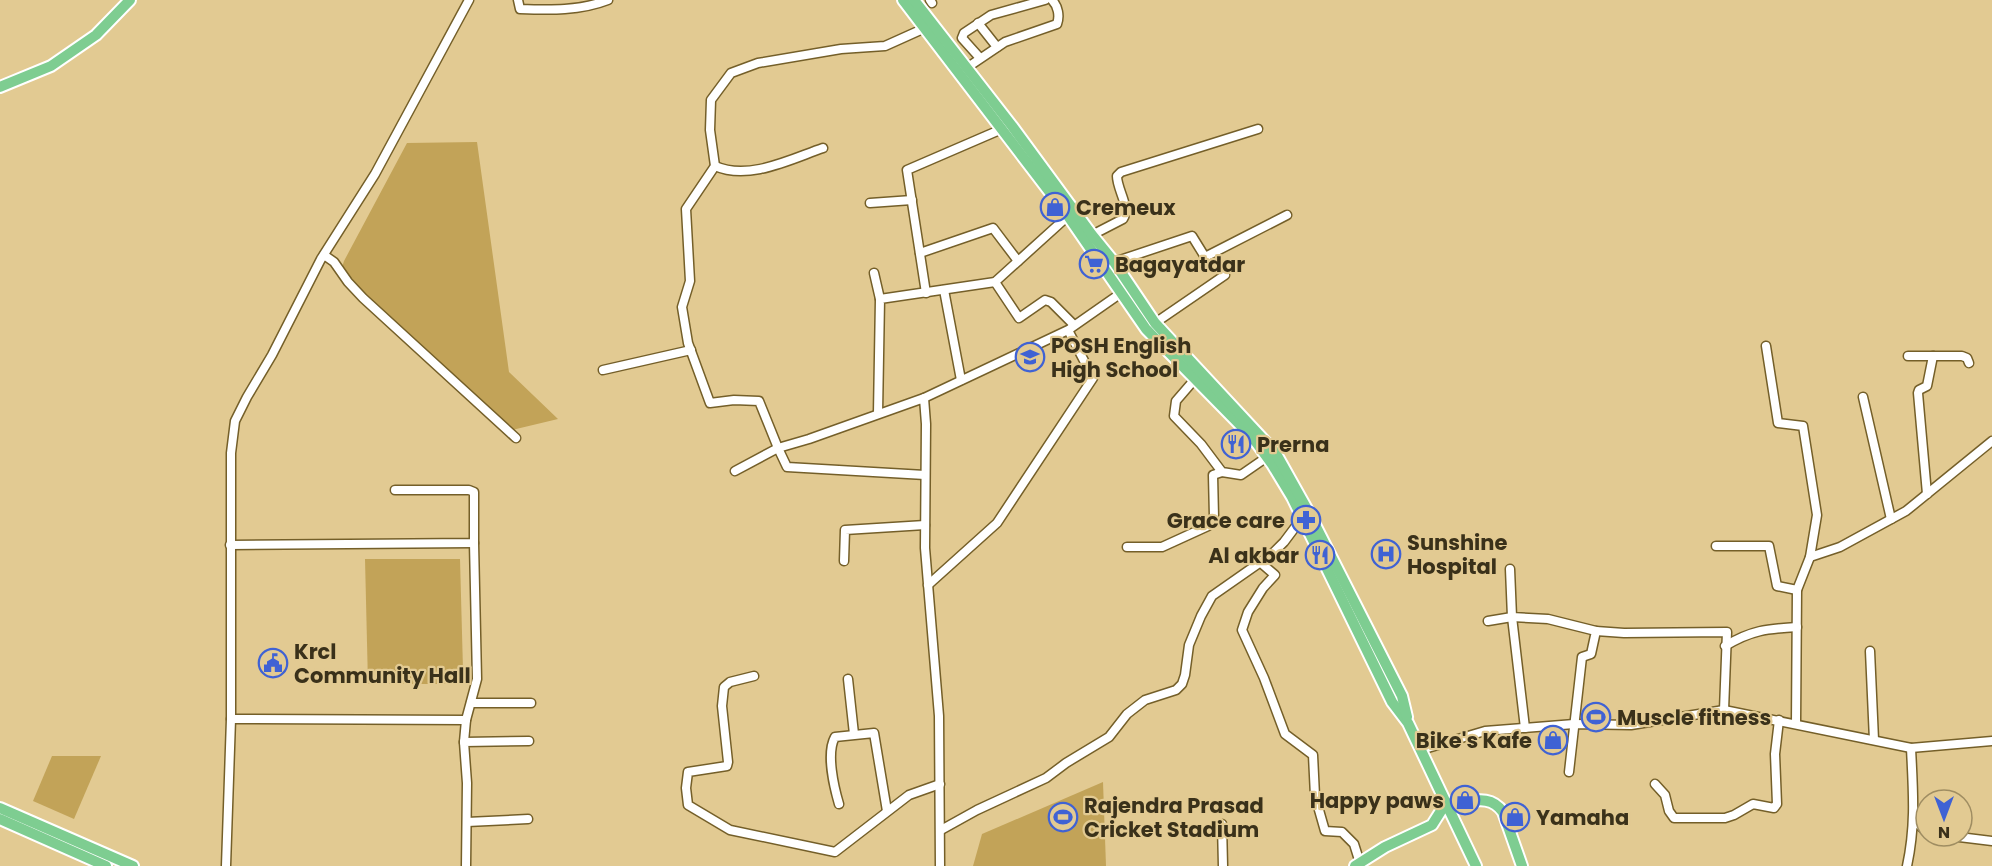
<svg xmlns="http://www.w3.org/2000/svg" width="1992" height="866" viewBox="0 0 1992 866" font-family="Poppins,sans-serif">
<rect width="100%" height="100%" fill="#e2ca92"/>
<!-- green -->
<g fill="#c2a358">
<path d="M477 142 509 372 558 419 512 430 340 274 344 261 407 143Z"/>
<path d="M365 559H460L463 670 448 684H368Z"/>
<path d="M52 756H101L74 819 33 801Z"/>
<path d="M1103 782 1106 866H973L982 834Z"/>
</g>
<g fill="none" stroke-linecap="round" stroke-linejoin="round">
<!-- minor casing -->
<g stroke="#745f29" stroke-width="11">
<g id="minor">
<path d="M518 0 520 9C550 10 580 11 608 0"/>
<path d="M930 0 932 3"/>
<path d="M978 23 997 47"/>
<path d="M925 28 885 46 841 49 758 63 731 73 711 100 710 130 715 166 686 209 690 281 682 307 688 343 710 403 734 400 759 401 778 448 809 439 924 398 926 424 925 548 939 716 940 866"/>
<path d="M980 58 962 38 964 33 991 15 1045 0"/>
<path d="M962 71 1005 42 1057 24C1060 16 1058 6 1052 0"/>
<path d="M715 166C749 181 791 159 823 148"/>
<path d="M870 203 912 200"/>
<path d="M1092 235 1123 219C1131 207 1117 190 1117 176L1121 172 1258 129"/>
<path d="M920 253 993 228 1018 261"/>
<path d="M324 255 334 262 348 282 363 298 516 438"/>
<path d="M1114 262 1192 236 1205 257 1287 215"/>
<path d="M874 273 880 299"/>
<path d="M995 282 1019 318 1045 300 1051 302 1074 325"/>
<path d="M944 290 961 380"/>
<path d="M926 293 907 170 1002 129"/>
<path d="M1155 323 1225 275"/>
<path d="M1071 328 1124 291"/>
<path d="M1766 346 1778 423 1803 426 1817 515 1810 557"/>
<path d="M1908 356H1962L1967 358 1969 363"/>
<path d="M603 370 691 350"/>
<path d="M1195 379 1176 401 1174 416 1201 444 1222 472 1241 475 1267 457"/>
<path d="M1863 397 1891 519"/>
<path d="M924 398 1068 330 1093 378 997 523 928 585"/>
<path d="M878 413 880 299 995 282 1068 216"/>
<path d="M735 471 778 448 787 467 925 475"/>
<path d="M1927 494 1918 393 1919 390 1927 386 1933 356"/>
<path d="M230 545 474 543V492L469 490H395"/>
<path d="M1716 546H1769L1777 586 1797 590"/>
<path d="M1127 547H1162L1208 526 1214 517 1213 475 1222 472"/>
<path d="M844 561 845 530 925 525"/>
<path d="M1261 563 1275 575 1263 588 1248 612 1242 630 1264 678 1285 734 1313 755 1315 796 1325 831 1342 832 1354 844 1360 863"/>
<path d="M1510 569 1512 617 1548 619 1596 631 1591 654 1582 657 1569 772"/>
<path d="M1488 621 1512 617 1525 728"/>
<path d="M1596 631 1624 633 1727 632 1724 710"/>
<path d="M1725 646C1752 630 1766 629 1797 627"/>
<path d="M1870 651 1874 740"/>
<path d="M754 676 730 682 724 687 722 706 728 762 727 766 688 772 686 788 688 805 730 830 835 852 909 795 940 784"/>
<path d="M848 679 854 734"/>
<path d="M471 703H531"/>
<path d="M231 719 466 720"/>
<path d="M1796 723 1797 590 1810 557 1840 547 1906 511 1992 441"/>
<path d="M464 742 466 720 477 679 474 543"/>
<path d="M1421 750 1485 731 1574 724 1631 725 1724 710 1911 748 1992 741"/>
<path d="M1655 784 1665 795 1669 811 1674 818H1725L1734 815 1753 804 1774 808 1777 804 1775 754 1779 720"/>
<path d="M839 804C834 787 826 753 835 737L874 733 887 811"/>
<path d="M1914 821 1926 831"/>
<path d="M467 822 528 819"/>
<path d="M1222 824 1223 866"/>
<path d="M941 830 977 810 1046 778 1066 763 1109 737 1127 714 1145 700 1176 690 1182 684 1185 675 1189 645 1201 616 1212 596 1272 554 1284 542 1302 518"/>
<path d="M1951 836 1992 841"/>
<path d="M226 866 231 719V453L235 421 247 397 272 355 321 259 375 174 469 0"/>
<path d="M466 866 467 783 464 742 529 741"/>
<path d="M1907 866C1916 824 1913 790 1911 748"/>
</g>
</g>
<!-- major casing -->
<g stroke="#fff" stroke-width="14">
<g id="major">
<path d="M903 0 1068 216 1146 329 1253 438 1272 464 1292 497 1392 702 1408 723 1446 803C1467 805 1488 791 1503 812L1522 866"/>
<path d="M914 0 1012 126 1092 235 1114 262 1155 323 1275 452 1308 511 1402 696 1407 717"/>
<path d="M0 87 51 66 96 35 130 0"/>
<path d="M0 808 133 866"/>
<path d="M0 819 106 866"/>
<path d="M1355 866 1385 847 1432 825 1446 803 1476 866"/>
</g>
</g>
<!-- minor -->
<use href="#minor" stroke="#fff" stroke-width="8"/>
<!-- major -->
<use href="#major" stroke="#7ecd91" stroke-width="10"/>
</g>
<!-- icons -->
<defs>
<g id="shop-ring" transform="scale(1.5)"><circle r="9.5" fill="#e2ca92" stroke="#3f62d4" stroke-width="1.5"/><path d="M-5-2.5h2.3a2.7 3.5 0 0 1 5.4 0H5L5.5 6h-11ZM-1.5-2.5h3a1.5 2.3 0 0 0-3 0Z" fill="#3f62d4"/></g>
<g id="supermarket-ring" transform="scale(1.5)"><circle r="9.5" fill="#e2ca92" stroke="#3f62d4" stroke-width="1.5"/><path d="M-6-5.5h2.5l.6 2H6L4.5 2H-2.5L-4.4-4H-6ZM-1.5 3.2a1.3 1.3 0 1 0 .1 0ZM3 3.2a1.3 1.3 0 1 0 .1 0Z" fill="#3f62d4"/></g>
<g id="school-ring" transform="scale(1.5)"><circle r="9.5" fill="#e2ca92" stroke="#3f62d4" stroke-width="1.5"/><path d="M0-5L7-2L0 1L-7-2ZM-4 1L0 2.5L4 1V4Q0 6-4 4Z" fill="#3f62d4"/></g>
<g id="restaurant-ring" transform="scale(1.5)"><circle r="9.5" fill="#e2ca92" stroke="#3f62d4" stroke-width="1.5"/><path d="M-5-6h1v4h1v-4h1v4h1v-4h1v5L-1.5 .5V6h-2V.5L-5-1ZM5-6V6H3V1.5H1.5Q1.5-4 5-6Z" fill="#3f62d4"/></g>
<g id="pharmacy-ring" transform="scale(1.5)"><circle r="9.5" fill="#e2ca92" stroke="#3f62d4" stroke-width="1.5"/><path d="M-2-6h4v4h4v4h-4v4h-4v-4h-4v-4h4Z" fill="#3f62d4"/></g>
<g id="hospital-ring" transform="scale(1.5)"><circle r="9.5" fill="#e2ca92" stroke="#3f62d4" stroke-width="1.5"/><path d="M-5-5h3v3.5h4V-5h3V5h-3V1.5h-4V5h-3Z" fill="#3f62d4"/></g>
<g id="civic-ring" transform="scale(1.5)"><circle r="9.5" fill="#e2ca92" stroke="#3f62d4" stroke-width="1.5"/><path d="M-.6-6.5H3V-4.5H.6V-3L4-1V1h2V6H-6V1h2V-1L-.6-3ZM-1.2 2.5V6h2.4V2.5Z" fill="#3f62d4"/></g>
<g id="stadium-ring" transform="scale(1.5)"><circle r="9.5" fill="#e2ca92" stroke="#3f62d4" stroke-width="1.5"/><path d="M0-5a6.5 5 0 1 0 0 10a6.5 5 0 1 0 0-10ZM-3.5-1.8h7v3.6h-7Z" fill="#3f62d4"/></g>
</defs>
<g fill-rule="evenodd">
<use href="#shop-ring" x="1055" y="207"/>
<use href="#supermarket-ring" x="1094" y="264"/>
<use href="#school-ring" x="1030" y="357"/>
<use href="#restaurant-ring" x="1236" y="444"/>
<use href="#pharmacy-ring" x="1306" y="520"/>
<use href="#hospital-ring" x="1386" y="554"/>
<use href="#restaurant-ring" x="1320" y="555"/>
<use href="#civic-ring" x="273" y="663"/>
<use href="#stadium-ring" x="1596" y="717"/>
<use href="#shop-ring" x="1553" y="740"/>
<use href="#shop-ring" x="1465" y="800"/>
<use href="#stadium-ring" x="1063" y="817"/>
<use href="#shop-ring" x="1515" y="817"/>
</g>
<g text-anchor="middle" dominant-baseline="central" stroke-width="4.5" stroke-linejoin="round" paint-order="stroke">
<!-- poi labels -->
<g font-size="21" font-weight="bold" fill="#3a311a" stroke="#e2ca92" text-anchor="start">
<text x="1076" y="207">Cremeux</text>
<text x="1115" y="264">Bagayatdar</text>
<text x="1051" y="345">POSH English<tspan x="1051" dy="24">High School</tspan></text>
<text x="1257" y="444">Prerna</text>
<text x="1285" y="520" text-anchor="end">Grace care</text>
<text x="1407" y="542">Sunshine<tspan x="1407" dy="24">Hospital</tspan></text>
<text x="1299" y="555" text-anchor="end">Al akbar</text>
<text x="294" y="651">Krcl<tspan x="294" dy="24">Community Hall</tspan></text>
<text x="1617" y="717">Muscle fitness</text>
<text x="1532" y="740" text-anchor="end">Bike's Kafe</text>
<text x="1444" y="800" text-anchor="end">Happy paws</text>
<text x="1084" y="805">Rajendra Prasad<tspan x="1084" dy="24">Cricket Stadium</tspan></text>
<text x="1536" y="817">Yamaha</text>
</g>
</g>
<!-- north arrow -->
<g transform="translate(1944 818) rotate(180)"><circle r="28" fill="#e2ca92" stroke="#9f8d62" stroke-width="1.5"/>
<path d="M0-4.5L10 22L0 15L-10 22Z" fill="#3f62d4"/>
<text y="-9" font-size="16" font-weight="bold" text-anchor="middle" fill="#3a311a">N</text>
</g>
</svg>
